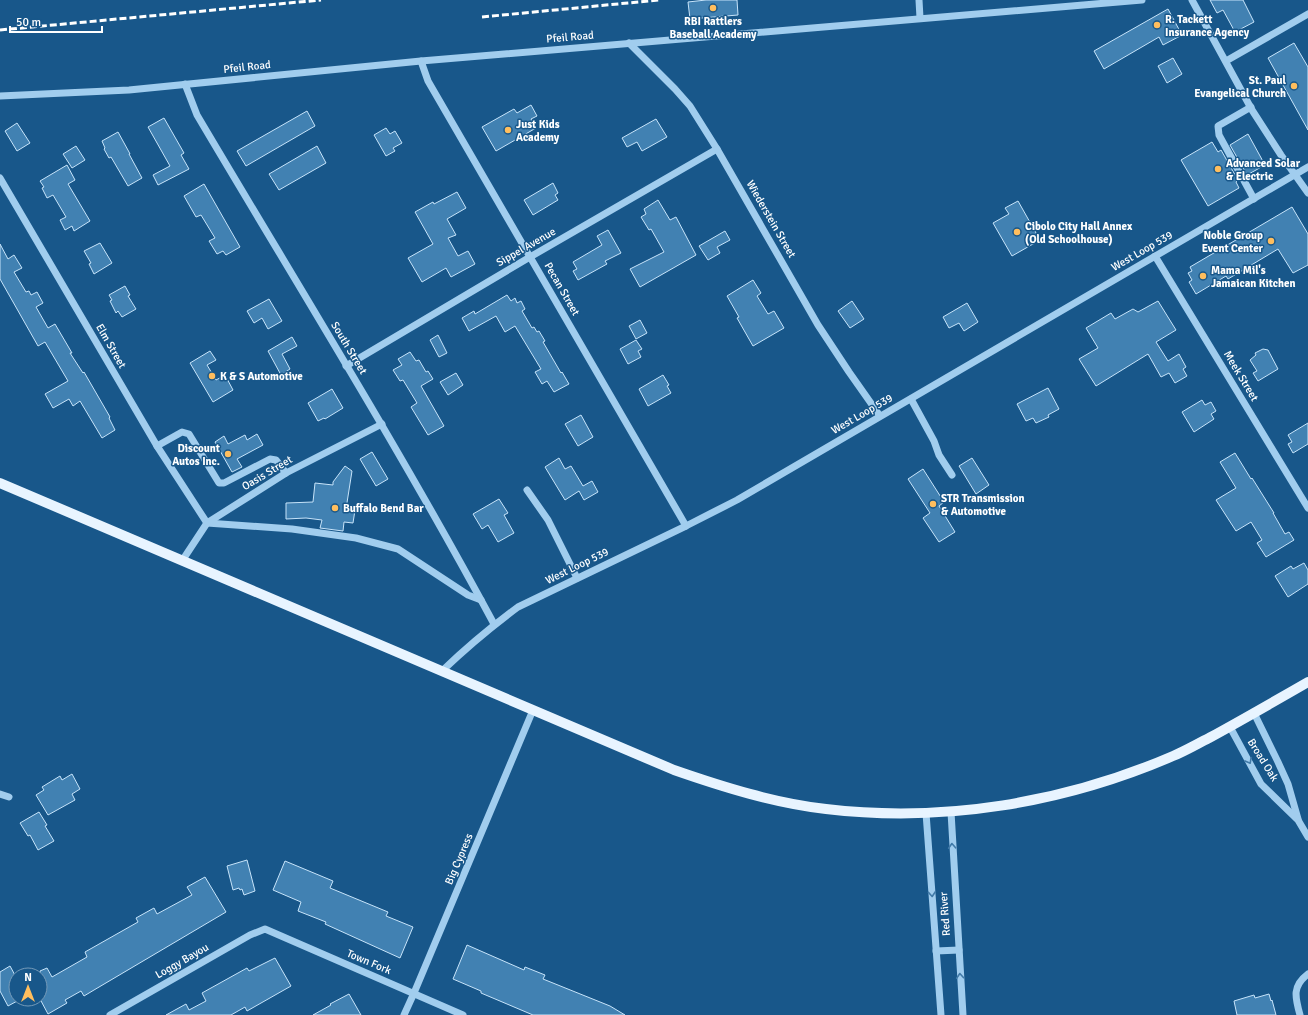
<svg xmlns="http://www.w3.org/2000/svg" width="1308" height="1015" viewBox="0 0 1308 1015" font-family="Signika,sans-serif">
<rect width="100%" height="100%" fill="#18578a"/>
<!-- building -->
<g fill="#4181b2" stroke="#c7e4fa">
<path d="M706 0H737L738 15 690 19 688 2Z"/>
<path d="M1210 0H1243L1254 22 1235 32 1223 10 1217 13Z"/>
<path d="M1168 9 1182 35 1163 45 1159 37 1104 69 1094 51Z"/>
<path d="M1294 43 1308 67V130L1268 58Z"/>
<path d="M1173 58 1182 74 1167 83 1158 66Z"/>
<path d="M531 105 537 116 531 119 536 128 496 151 482 127 514 109 517 113Z"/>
<path d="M307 111 315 126 246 166 237 151Z"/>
<path d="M164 118 184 153 181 155 189 169 158 185 153 175 170 166 148 127Z"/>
<path d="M656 119 667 137 642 151 637 142 627 147 622 138Z"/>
<path d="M17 123 30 143 17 151 5 131Z"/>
<path d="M386 128 390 134 395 131 402 143 393 148 395 151 386 156 374 135Z"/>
<path d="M118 132 129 152 130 154H129L142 178 128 186 111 157 109 158 104 149 105 148 102 141Z"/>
<path d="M1248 134 1265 165 1247 175 1230 145Z"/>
<path d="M1212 142 1218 152 1221 150 1238 180 1236 182 1239 188 1208 206 1181 160Z"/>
<path d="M76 146 85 160 72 168 63 154Z"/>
<path d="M317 146 326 163 279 190 269 174Z"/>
<path d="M67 165 75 180 68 184 90 221 74 231 72 226 65 230 60 220 66 217 53 195 47 198 42 188 44 187 40 181Z"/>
<path d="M553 183 558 193 555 195 558 200 533 215 524 200Z"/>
<path d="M204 184 240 247 226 255 223 251 217 254 209 241 215 238 201 215 196 217 184 196Z"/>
<path d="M457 192 466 208 447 219 456 235 448 238 458 256 468 251 475 264 451 277 446 268 422 282 408 258 433 244 415 212 433 202 434 204Z"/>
<path d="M658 200 670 220 676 217 696 255 640 287 630 269 664 252 651 229 649 230 641 217 646 214 644 209Z"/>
<path d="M1018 201 1040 240 1012 256 993 223 1009 214 1005 208Z"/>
<path d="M1292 207 1308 234V265L1293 273 1278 249 1228 279 1226 276 1196 294 1189 282 1192 280 1188 273 1192 271 1190 267Z"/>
<path d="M608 230 621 253 605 261 607 264 578 280 573 271 577 269 573 262 602 245 597 236Z"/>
<path d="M725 231 730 240 717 247 720 253 708 260 699 246Z"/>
<path d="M100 243 112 263 94 274 89 264 91 263 84 251Z"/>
<path d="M0 244 8 259 14 255 22 268 14 272 26 292 29 291 31 295 37 292 43 303 36 307 48 328 55 324 72 353H70L83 373 84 372 110 417 109 418 115 430 102 438 80 401 73 406 69 399 53 408 45 394 68 381 45 342 38 346 0 279Z"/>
<path d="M753 280 761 293 757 296 768 314 774 311 784 328 753 346 737 318 739 317 727 296Z"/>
<path d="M125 286 130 295 128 296 136 309 122 317 118 311 116 313 110 301 112 300 109 295Z"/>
<path d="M507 295 511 301 515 298 517 303 521 301 525 309 522 311 532 328 534 327 537 332 539 331 545 341 543 342 561 373 562 372 569 384 554 392 547 381 542 384 535 372 541 369 515 326 505 332 496 316 469 331 462 318 474 311 475 314Z"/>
<path d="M269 299 282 321 268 329 262 318 254 323 247 311Z"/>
<path d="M852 301 864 319 850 328 838 311Z"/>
<path d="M1158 301 1176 330 1156 342 1168 361 1179 354 1186 367 1183 369 1187 376 1175 383 1169 373 1161 377 1148 354 1096 386 1079 359 1098 348 1086 328 1111 313 1115 319 1133 309 1138 312Z"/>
<path d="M967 303 978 322 964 331 959 323 949 328 943 317Z"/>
<path d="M640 320 647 333 636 339 629 326Z"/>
<path d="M438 335 447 353 439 357 430 340Z"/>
<path d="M292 337 297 346 282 354 290 369 281 375 268 351Z"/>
<path d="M636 340 642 349 638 351 641 357 628 364 620 349Z"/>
<path d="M1263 349 1268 350 1278 369 1258 381 1253 373 1257 371 1250 360 1256 355 1255 353Z"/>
<path d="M210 351 216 360 207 365 216 380 225 375 233 390 213 402 190 363Z"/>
<path d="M410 352 416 361 419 360 426 372 428 371 433 379 421 386 444 426 428 435 411 407 417 403 403 380 400 381 393 370 402 365 398 359Z"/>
<path d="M456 373 463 385 448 395 440 382Z"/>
<path d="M663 375 669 385 667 386 671 393 648 406 639 389Z"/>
<path d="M1048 388 1059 409 1048 415 1049 417 1036 423 1033 418 1026 421 1017 404Z"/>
<path d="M332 389 343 408 325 419 324 418 318 421 308 403Z"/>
<path d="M1202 400 1205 405 1211 402 1216 411 1211 414 1214 419 1194 432 1182 412Z"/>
<path d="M581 415 593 437 578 446 565 424Z"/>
<path d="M1308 423V444L1293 453 1288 444 1292 442 1288 435Z"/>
<path d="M257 434 263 445 237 459 242 467 232 472 215 442 224 436 228 444 245 435 247 440Z"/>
<path d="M372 452 388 479 376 486 360 459Z"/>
<path d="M1235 453 1251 479 1252 478 1274 513H1273L1285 534 1289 532 1294 540 1266 557 1257 543 1262 540 1251 522 1236 531 1216 500 1236 488 1220 462Z"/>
<path d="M559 458 565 469 571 466 583 486 592 481 598 492 584 500 579 491 565 500 545 467Z"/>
<path d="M972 458 989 485 976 494 959 466Z"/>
<path d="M345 466 352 471 346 509 355 510 353 523 344 522 343 531 320 528 322 520 306 518 286 519V503L313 502 315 483 333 485V482Z"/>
<path d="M923 469 944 502 939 506 955 532 939 542 923 518 930 513 908 479Z"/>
<path d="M499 499 508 513 504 515 514 533 498 542 488 525 482 529 473 514Z"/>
<path d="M1304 563 1308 570V584L1288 597 1275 576 1291 566 1293 569Z"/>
<path d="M72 774 80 789 72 794 75 800 48 815 36 795 44 790 42 787 60 776 62 780Z"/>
<path d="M39 812 47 825 45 826 54 841 38 850 30 835 28 836 20 823Z"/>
<path d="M247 860 255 891 244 895 242 889 240 890 239 888 233 890 227 866Z"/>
<path d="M285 861 333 881 330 888 388 912 386 916 413 927 400 958 325 924 326 922 298 911 301 902 273 890Z"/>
<path d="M205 877 226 912 94 990 84 996 81 991 65 1000 67 1003 48 1014 40 999V971L47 968 52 977 87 957 85 952 138 922 136 918 154 908 157 914 192 895 187 887Z"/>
<path d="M467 945 524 970 525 967 545 975 543 979 610 1006 625 1015H533L481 993V991L453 979Z"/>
<path d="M275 958 291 986 247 1011 245 1007 231 1015H166L186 1004 189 1010 206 1001 202 993 247 968 249 971Z"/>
<path d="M10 966 16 977V999L19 1000 8 1006 0 991V972Z"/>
<path d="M349 994 361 1015H313L331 1005 330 1004Z"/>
<path d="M1269 994 1271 1001 1272 1000 1276 1015H1237L1234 1001 1254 995 1255 998Z"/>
</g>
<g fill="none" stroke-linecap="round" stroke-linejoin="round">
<!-- minor -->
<g stroke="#a1cdee" stroke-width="7">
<path d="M919 0 920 18"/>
<path d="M1192 0 1252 110 1281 155 1308 193"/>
<path d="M629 43 675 89 690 106 717 149 818 325 849 372 880 416"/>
<path d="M421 61 428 81 686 526"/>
<path d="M1226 61 1308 14"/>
<path d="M185 84 197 115C297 284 401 451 494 624"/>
<path d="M0 96 129 90 421 61 1142 0"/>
<path d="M1251 107 1218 126 1219 135 1254 199"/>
<path d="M0 178 157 446 207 523 292 529 356 538 398 549 468 595 481 600"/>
<path d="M1155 256 1308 508"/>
<path d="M346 366 530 257 717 149"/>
<path d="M911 399 934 441 939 455 952 475"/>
<path d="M157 446 182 432 189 434 219 483H224L270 459 276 460 286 473"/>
<path d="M527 490 548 520 577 578"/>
<path d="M182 561 207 523 286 473 382 424"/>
<path d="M442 671C466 648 491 627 518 607L686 526 737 500 1308 167"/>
<path d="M1254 713 1278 762 1288 784 1298 819"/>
<path d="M1230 727 1261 784 1298 820 1308 837"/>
<path d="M0 794 9 797"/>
<path d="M951 812 963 1015"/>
<path d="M926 813 941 1015"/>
<path d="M936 951 959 950"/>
<path d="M110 1015 250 935 265 929 463 1015"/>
<path d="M404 1015 414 993 533 710"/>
<path d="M1300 1015C1295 997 1292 986 1308 974"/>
</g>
<!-- major -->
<path stroke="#e8f4ff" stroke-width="10" d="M0 483 674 770C723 787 774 803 826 809 944 823 1064 803 1173 756 1185 751 1197 744 1209 738 1242 720 1275 701 1308 682"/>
<!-- rail -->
<g stroke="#fff" stroke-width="3" stroke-dasharray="7 3" stroke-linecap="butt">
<path d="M482 17 659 0"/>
<path d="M0 30 321 0"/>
</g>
</g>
<!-- one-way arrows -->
<defs><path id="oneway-chevron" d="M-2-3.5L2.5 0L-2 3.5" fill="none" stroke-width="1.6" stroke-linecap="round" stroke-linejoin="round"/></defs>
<g stroke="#417aa8">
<use href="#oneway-chevron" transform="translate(1249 761) rotate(61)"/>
<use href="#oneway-chevron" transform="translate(952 846) rotate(-93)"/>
<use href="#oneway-chevron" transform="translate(932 894) rotate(86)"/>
<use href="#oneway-chevron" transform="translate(960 976) rotate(-94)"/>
</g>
<!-- markers -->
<g fill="#ffbe5e" stroke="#18578a" stroke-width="1.5">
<circle cx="713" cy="8" r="4"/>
<circle cx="1157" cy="25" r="4"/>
<circle cx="1294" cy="86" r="4"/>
<circle cx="508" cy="130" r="4"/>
<circle cx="1218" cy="169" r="4"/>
<circle cx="1017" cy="232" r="4"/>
<circle cx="1271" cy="241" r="4"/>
<circle cx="1203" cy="276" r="4"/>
<circle cx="212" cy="376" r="4"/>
<circle cx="228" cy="454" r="4"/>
<circle cx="933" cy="504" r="4"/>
<circle cx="335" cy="508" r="4"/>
</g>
<g text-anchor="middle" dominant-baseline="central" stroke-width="3" stroke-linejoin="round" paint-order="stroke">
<!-- poi labels -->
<g font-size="11" font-weight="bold" fill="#fff" stroke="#18578a" text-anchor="start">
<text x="1165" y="19">R. Tackett<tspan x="1165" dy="13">Insurance Agency</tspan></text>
<text x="713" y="21" text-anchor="middle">RBI Rattlers<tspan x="713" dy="13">Baseball Academy</tspan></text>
<text x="1286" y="80" text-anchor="end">St. Paul<tspan x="1286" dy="13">Evangelical Church</tspan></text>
<text x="516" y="124">Just Kids<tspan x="516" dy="13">Academy</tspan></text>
<text x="1226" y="163">Advanced Solar<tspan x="1226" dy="13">&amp; Electric</tspan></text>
<text x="1025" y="226">Cibolo City Hall Annex<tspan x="1025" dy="13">(Old Schoolhouse)</tspan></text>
<text x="1263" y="235" text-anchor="end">Noble Group<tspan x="1263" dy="13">Event Center</tspan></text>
<text x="1211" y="270">Mama Mil's<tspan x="1211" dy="13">Jamaican Kitchen</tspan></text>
<text x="220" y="376">K &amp; S Automotive</text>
<text x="220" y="448" text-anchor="end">Discount<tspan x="220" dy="13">Autos Inc.</tspan></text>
<text x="941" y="498">STR Transmission<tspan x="941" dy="13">&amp; Automotive</tspan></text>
<text x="343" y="508">Buffalo Bend Bar</text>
</g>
<!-- street labels -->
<g font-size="11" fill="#fff" stroke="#18578a">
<text transform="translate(570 37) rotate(-5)">Pfeil Road</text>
<text transform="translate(247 67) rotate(-6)">Pfeil Road</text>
<text transform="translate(771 219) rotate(60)">Wiederstein Street</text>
<text transform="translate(526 247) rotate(-30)">Sippel Avenue</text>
<text transform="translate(1142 251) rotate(-30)">West Loop 539</text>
<text transform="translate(562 289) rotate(60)">Pecan Street</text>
<text transform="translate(111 346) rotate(60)">Elm Street</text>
<text transform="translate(349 348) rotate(59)">South Street</text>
<text transform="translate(1241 376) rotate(59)">Meek Street</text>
<text transform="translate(862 414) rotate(-30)">West Loop 539</text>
<text transform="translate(267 473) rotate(-31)">Oasis Street</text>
<text transform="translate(577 566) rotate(-26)">West Loop 539</text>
<text transform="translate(1263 760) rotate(58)">Broad Oak</text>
<text transform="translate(459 859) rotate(-67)">Big Cypress</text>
<text transform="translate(945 914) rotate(-94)">Red River</text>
<text transform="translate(182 961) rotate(-30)">Loggy Bayou</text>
<text transform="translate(369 962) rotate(23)">Town Fork</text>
</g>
</g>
<!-- north arrow -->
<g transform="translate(28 987)"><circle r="19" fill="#18578a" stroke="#749ab9"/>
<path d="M0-3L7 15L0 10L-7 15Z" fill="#ffbe5e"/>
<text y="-6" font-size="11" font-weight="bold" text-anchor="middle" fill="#ffffff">N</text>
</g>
<!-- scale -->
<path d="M10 26v6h92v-6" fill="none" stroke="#ffffff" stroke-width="2"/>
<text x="16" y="26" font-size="12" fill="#ffffff" stroke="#18578a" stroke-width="3" paint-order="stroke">50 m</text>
</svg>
